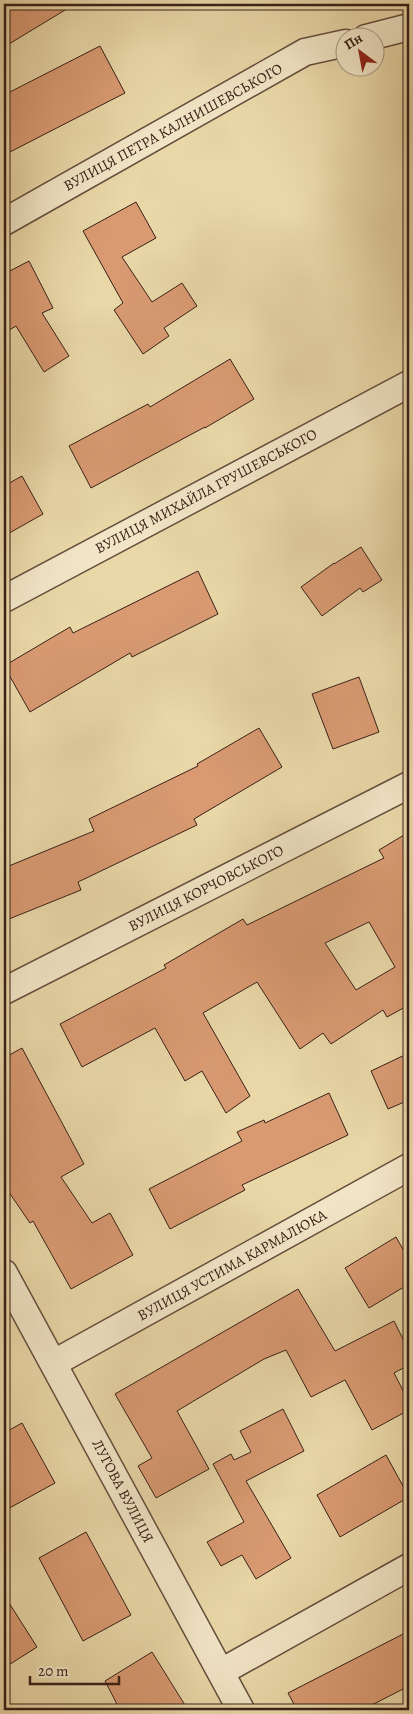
<svg xmlns="http://www.w3.org/2000/svg" width="413" height="1714" viewBox="0 0 413 1714" font-family="Alegreya,serif">
<rect width="100%" height="100%" fill="#e9d7a8"/>
<filter id="stains"><feTurbulence type="fractalNoise" baseFrequency=".004" numOctaves="4"/><feColorMatrix values="0 0 0 0 .2 0 0 0 0 .09 0 0 0 0 .02 0 0 0 .5 -.17"/></filter>
<radialGradient id="worn" r=".72"><stop offset=".6" stop-color="#630" stop-opacity="0"/><stop offset="1" stop-color="#630" stop-opacity=".3"/></radialGradient>
<!-- building -->
<g fill="#d99a72" stroke="#382118" fill-rule="evenodd">
<path d="M4 4H75L4 47Z"/>
<path d="M100 46 125 93 4 155V95Z"/>
<path d="M136 202 156 238 122 257 152 302 182 283 197 306 164 328 169 336 143 354 114 310 123 303 83 231Z"/>
<path d="M29 261 53 308 42 313 69 356 44 372 16 326 4 333V274Z"/>
<path d="M230 359 254 399 205 428V427L91 488 69 446 148 404 150 407Z"/>
<path d="M22 476 43 514 4 536V486Z"/>
<path d="M361 547 382 580 363 592 360 588 322 616 301 587 334 563V564Z"/>
<path d="M198 571 218 614 132 657 130 653 30 712 4 666 70 627 73 633Z"/>
<path d="M359 677 379 732 333 749 312 694Z"/>
<path d="M259 728 282 767 194 819 197 825 78 882 81 890 4 921V868L94 831 89 819 198 766 197 764Z"/>
<path d="M409 832V1005L387 1017 383 1010 331 1044 323 1033 300 1049 257 982 203 1013 250 1096 226 1113 202 1071 185 1081 155 1028 82 1067 60 1024 166 968 164 965 243 919 247 925 384 858 379 850ZM369 922 395 967 356 990 325 943Z"/>
<path d="M22 1048 84 1164 61 1177 92 1223 110 1213 133 1255 71 1289 33 1221 30 1223 4 1185V1058Z"/>
<path d="M409 1053V1100L388 1109 371 1071Z"/>
<path d="M329 1093 348 1135 242 1185 245 1190 170 1229 149 1189 242 1141 237 1132 264 1120 265 1123Z"/>
<path d="M396 1237 409 1260V1284L369 1308 345 1268Z"/>
<path d="M298 1289 335 1351 394 1321 409 1351V1365L394 1373 409 1402V1410L372 1430 345 1380 311 1397 286 1350 264 1359 177 1411 209 1469 156 1498 138 1466 152 1458 115 1394Z"/>
<path d="M283 1409 304 1451 246 1481 291 1558 256 1579 242 1555 221 1566 207 1542 244 1522 213 1464 231 1454 234 1460 251 1452 240 1431Z"/>
<path d="M22 1423 55 1483 4 1511V1433Z"/>
<path d="M386 1455 409 1497 340 1537 317 1495Z"/>
<path d="M86 1532 131 1615 83 1641 39 1558Z"/>
<path d="M4 1595 37 1647 4 1668Z"/>
<path d="M409 1631V1686L362 1710H297L288 1693Z"/>
<path d="M152 1652 188 1710H120L105 1681Z"/>
</g>
<g fill="none" stroke-linecap="round" stroke-linejoin="round">
<!-- minor casing -->
<g stroke="#644e3c" stroke-width="29">
<g id="minor">
<path d="M366 38 409 27"/>
<path d="M4 222 305 52 346 43"/>
<path d="M4 599 409 384"/>
<path d="M4 991 409 785"/>
<path d="M4 1273 241 1710"/>
<path d="M54 1363 409 1167"/>
<path d="M221 1672 409 1567"/>
</g>
</g>
<!-- minor -->
<use href="#minor" stroke="#f1e5c6" stroke-width="26"/>
</g>
<g text-anchor="middle" dominant-baseline="central" stroke-width="4.5" stroke-linejoin="round" paint-order="stroke">
<!-- street labels -->
<g font-size="15" fill="#382118" stroke="#f1e5c6">
<text transform="translate(173 127) rotate(-29)">ВУЛИЦЯ ПЕТРА КАЛНИШЕВСЬКОГО</text>
<text transform="translate(206 491) rotate(-28)">ВУЛИЦЯ МИХАЙЛА ГРУШЕВСЬКОГО</text>
<text transform="translate(206 888) rotate(-27)">ВУЛИЦЯ КОРЧОВСЬКОГО</text>
<text transform="translate(232 1265) rotate(-29)">ВУЛИЦЯ УСТИМА КАРМАЛЮКА</text>
<text transform="translate(123 1491) rotate(62)">ЛУГОВА ВУЛИЦЯ</text>
</g>
</g>
<!-- margin -->
<rect width="413" height="1714" fill="none" stroke="#e9d7a8" stroke-width="20"/>
<rect x="5" y="5" width="403" height="1704" fill="none" stroke="#382118" stroke-width="2.5"/>
<rect x="10" y="10" width="393" height="1694" fill="none" stroke="#382118"/>
<!-- north arrow -->
<g transform="translate(360 52) rotate(328)"><circle r="24" fill="#f1e5c6" stroke="#a79780"/>
<path d="M0-4L9 19L0 12L-9 19Z" fill="#8f2418"/>
<text y="-8" font-size="14" font-weight="bold" text-anchor="middle" fill="#382118">Пн</text>
</g>
<!-- scale -->
<path d="M30 1676v8h89v-8" fill="none" stroke="#382118" stroke-width="2.5"/>
<text x="38" y="1676" font-size="15" fill="#382118" stroke="#f1e5c6" stroke-width="4" paint-order="stroke">20 m</text>
<rect width="100%" height="100%" filter="url(#stains)"/>
<rect width="100%" height="100%" fill="url(#worn)"/>
</svg>
